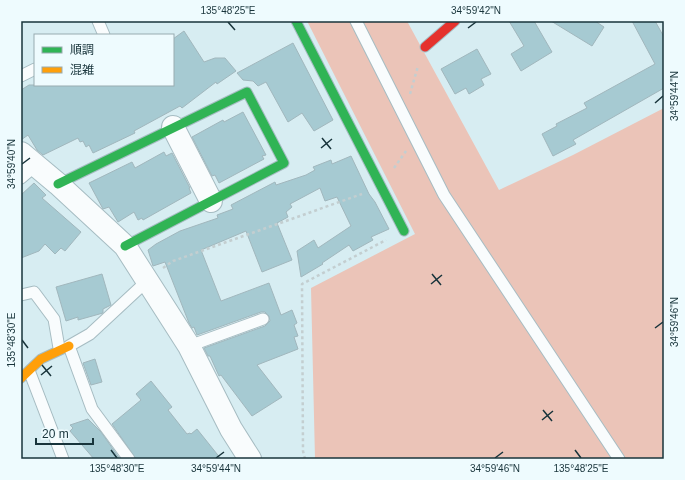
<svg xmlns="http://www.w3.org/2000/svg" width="685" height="480" viewBox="0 0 685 480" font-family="Arial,'Noto Sans JP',sans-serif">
<rect width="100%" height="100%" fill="#d7edf2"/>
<!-- green -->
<path fill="#ebc4b8" d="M307 21H407L499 190 573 155 664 108V459H315L311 288 415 234Z"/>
<!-- building -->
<g fill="#a6cad2" stroke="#a1b7bd">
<path d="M509 21H534L552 52 521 71 511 54 524 46Z"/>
<path d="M551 21H595L604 27 592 46Z"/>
<path d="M632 21H655L664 37V88L573 140 576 144 553 156 542 134 557 126 556 124 587 108 584 103 655 64Z"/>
<path d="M184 31 204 62 215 58H225L236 71 217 84 216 82 182 108 180 106 134 131 135 133 93 153 89 145 86 147 83 141 80 142 78 138 43 155 37 150 28 135 21 140V90L29 85H173V39Z"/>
<path d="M293 43 333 120 314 131 302 113 288 122 266 82 258 86 253 81 243 80 237 73Z"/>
<path d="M477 49 491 74 481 79 484 85 469 94 466 88 455 94 441 69Z"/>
<path d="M243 112 266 155 262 156 264 159 219 183 215 175 212 176 192 137 223 120 224 122Z"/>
<path d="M164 152 166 156 172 153 190 188H189L191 193 143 220 142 218 138 220 134 212 118 222 109 207 103 209 89 183 132 162 135 168Z"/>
<path d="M351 156 369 194 375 202 389 229 371 237 373 240 353 251 349 245 322 263 323 264 301 277 297 251 314 240 318 248 351 226 337 197 325 201 320 188 290 204 292 207 286 212 288 217 277 223 292 260 262 272 246 231 201 250 221 301 269 283 281 315 292 310 297 323 294 325 298 336 294 337 298 349 257 365 282 397 252 416 221 375 219 376 210 356H208L204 348 265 326 270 321 269 316 265 312H261L197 335 194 327 192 328 189 323 165 262 153 266 148 250 156 244 180 231 218 218 217 215 233 209 231 205 275 182 276 185 306 175 315 170 313 167 331 160 332 164Z"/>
<path d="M34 183 46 195 42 198 81 232 65 251 61 248 55 254 45 244 39 251 21 258V195Z"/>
<path d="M102 274 111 305 103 309V313L78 320V317L66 321 56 287Z"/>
<path d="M95 359 102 382 91 385 83 363Z"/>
<path d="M151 381 172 407 168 410 187 434 190 433 191 434 197 429 221 459H136L112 424 141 400 136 394Z"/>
<path d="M88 419 101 432 120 459H94L70 431 73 428 70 425Z"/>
</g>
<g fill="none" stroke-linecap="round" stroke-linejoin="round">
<!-- lane casing -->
<g stroke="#a6bcc2" stroke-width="13">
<g id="lane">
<path d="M98 21 104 35"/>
<path d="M356 21 444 195 619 459"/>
<path d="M21 76 35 69"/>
<path d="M21 178 35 166"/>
<path d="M21 295 34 292 54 319 59 348"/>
<path d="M189 346 263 319"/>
<path d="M30 373 63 459"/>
<path d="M129 459 92 409 69 346 90 334 147 281"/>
</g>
</g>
<!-- street casing -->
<g stroke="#a6bcc2" stroke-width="24">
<g id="street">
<path d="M173 127 211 201"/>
<path d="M21 153 58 184 125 246 189 346 231 429 250 459"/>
</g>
</g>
<!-- fast casing -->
<g stroke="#a6bcc2" stroke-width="11">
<g id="fast">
<path d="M296 21 404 231"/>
<path d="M58 184 247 92 284 163 125 246"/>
</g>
</g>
<!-- slow casing -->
<g stroke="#a6bcc2" stroke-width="11">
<path id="slow" d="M21 378 41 359 69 346"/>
</g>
<!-- jam casing -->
<g stroke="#a6bcc2" stroke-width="11">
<path id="jam" d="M425 47 455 21"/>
</g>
<!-- path -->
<g stroke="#c3ced0" stroke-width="2.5" stroke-dasharray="3 3" stroke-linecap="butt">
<path d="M410 94 418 66"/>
<path d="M394 168 406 151"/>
<path d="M163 268 173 261 362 194"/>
<path d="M305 459 303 451 302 284 386 240"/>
</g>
<!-- lane -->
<use href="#lane" stroke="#f9fcfd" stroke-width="11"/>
<!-- street -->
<use href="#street" stroke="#f9fcfd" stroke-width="22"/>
<!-- fast -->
<use href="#fast" stroke="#30b455" stroke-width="9"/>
<!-- slow -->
<use href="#slow" stroke="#ff9f0a" stroke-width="9"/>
<!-- jam -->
<use href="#jam" stroke="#e5322d" stroke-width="9"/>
</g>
<!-- ticks -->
<path fill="none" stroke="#18343b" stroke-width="1.5" d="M228 22 235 30M468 28 476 22M655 103 663 96M322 138 331 149M321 148 332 139M22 164 30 158M432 274 441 285M431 284 442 275M655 328 663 322M22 340 28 348M42 365 51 376M41 375 52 366M543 410 552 421M542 420 553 411M111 450 117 458M575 450 581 458M216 458 224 452M495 458 503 452"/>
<!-- border -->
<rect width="685" height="480" fill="none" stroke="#eefbfe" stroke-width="44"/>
<!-- legend -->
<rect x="34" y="34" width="140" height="52" fill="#eefbfe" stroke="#98abb0"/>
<rect x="42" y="47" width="20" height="6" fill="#30b455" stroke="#98abb0"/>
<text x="70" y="54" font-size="12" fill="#18343b">順調</text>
<rect x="42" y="67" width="20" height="6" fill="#ff9f0a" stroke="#98abb0"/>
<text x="70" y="74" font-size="12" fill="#18343b">混雑</text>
<!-- scale -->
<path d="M36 438v6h57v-6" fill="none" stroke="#18343b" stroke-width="2"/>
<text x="42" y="438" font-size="12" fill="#18343b" stroke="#eefbfe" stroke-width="3" paint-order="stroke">20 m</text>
<rect x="22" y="22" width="641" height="436" fill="none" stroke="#18343b" stroke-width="1.5"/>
<g font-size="10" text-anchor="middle" fill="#18343b">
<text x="228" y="14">135°48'25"E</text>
<text x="476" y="14">34°59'42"N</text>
<text transform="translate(674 96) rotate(-90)" y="4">34°59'44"N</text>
<text transform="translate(11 164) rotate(-90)" y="4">34°59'40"N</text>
<text transform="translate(674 322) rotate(-90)" y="4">34°59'46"N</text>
<text transform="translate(11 340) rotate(-90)" y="4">135°48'30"E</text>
<text x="117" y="472">135°48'30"E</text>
<text x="216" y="472">34°59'44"N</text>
<text x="495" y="472">34°59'46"N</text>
<text x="581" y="472">135°48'25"E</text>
</g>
</svg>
